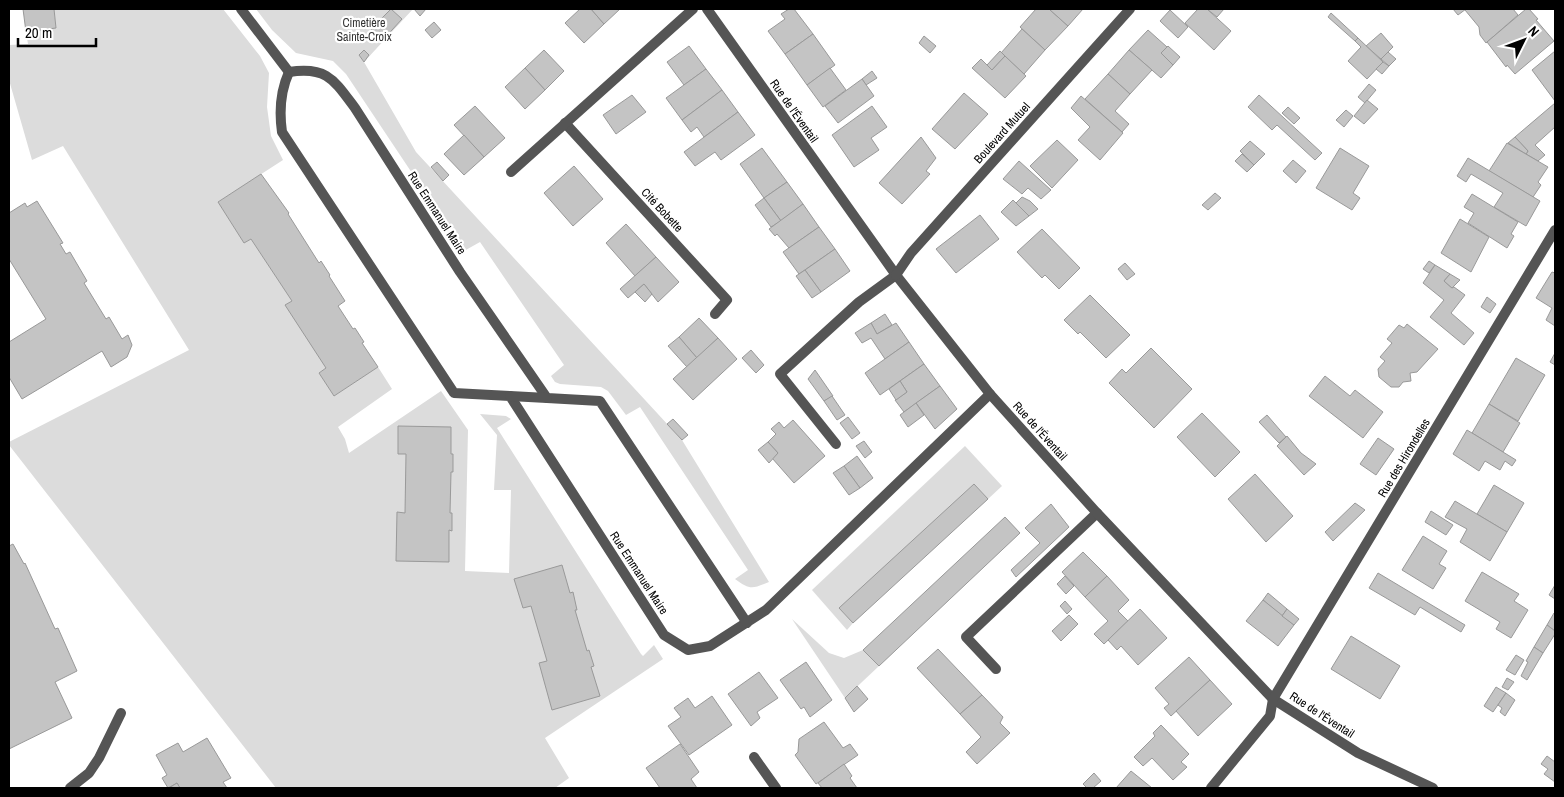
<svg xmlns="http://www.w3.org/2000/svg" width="1564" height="797" viewBox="0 0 1564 797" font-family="'Archivo Narrow',sans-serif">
<rect width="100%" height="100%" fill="#fff"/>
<!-- green -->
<g fill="#dcdcdc">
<path d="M54 9H223L260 56 269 73 267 107 271 136 283 160 218 202 244 243 251 239 292 301 286 305 326 368 319 373 334 396 378 367 392 389 338 427 345 439 349 453 441 391 468 430 465 571 509 573 511 490H494L497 435 480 414 506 416 511 419 497 428 641 654 643 656 654 645 663 659 545 738 569 778 555 788H276L9 445V442L189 350 63 146 32 160 9 80V45L28 44 26 32 56 28Z"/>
<path d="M256 9H413L364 62 416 152 682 440 769 582C752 589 750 590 735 579L748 570 640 407 626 415 608 391 601 387 560 384 555 382 551 376 564 365 480 242 464 251 346 74 333 61 296 53 272 30Z"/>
<path d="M965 446 1002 486 988 499 974 484 840 609 853 623 847 630 812 590Z"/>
<path d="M792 619 829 653 844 658 863 650 879 666 845 698Z"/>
</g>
<!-- building -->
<g fill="#c4c4c4" stroke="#999">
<path d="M23 9H54L56 28 26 32Z"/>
<path d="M391 9 402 19 382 41 371 29Z"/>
<path d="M414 9H426L420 16Z"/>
<path d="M580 9H591L604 24 584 43 565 23Z"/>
<path d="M591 9H620L604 24Z"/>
<path d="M789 9H794L813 34 785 54 768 31 785 19 781 14Z"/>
<path d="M1036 9H1049L1068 26 1045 50 1020 27Z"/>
<path d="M1049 9H1083L1068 26Z"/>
<path d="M1198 9H1207L1231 31 1214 50 1185 23Z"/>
<path d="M1207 9H1224L1217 17Z"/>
<path d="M1453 9H1466L1458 15Z"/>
<path d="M1466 9H1513L1518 15 1486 43 1480 35 1479 27 1465 10Z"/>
<path d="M1526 9H1529L1538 19 1536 20 1554 41 1515 74 1507 65 1506 67 1487 42Z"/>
<path d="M1170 10 1188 27 1178 38 1160 21Z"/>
<path d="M1331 13 1358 38 1355 41 1328 17Z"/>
<path d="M434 22 441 30 432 38 425 30Z"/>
<path d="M1022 29 1045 50 1024 74 1001 53Z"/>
<path d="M1148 30 1167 47 1161 53 1173 65 1161 78 1129 50Z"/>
<path d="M1381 33 1393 47 1381 59 1366 46Z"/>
<path d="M813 34 835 65 807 85 785 54Z"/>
<path d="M924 36 936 46 930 53 919 43Z"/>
<path d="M1358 38 1383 62 1367 79 1348 61 1361 47 1355 41Z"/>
<path d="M689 46 706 69 684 85 667 62Z"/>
<path d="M1168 46 1180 57 1173 65 1161 53Z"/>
<path d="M364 50 369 55 364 62 359 55Z"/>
<path d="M544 50 564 71 545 90 525 68Z"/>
<path d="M1129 50 1152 70 1130 94 1108 74Z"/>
<path d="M1000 51 1005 56 992 70 987 65Z"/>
<path d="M1555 51V101L1532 70Z"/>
<path d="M1388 52 1396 59 1389 66 1381 59Z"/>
<path d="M1005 56 1026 76 1005 98 972 68 981 59 992 70Z"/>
<path d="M1383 62 1389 66 1382 74 1376 69Z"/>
<path d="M525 68 545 90 525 109 505 87Z"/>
<path d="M830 68 846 90 823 107 807 85Z"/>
<path d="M706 69 722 90 682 120 666 98Z"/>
<path d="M872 71 877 78 866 85 862 79Z"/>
<path d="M1108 74 1130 94 1115 111 1129 124 1122 132 1085 99Z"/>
<path d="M862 79 874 96 838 123 825 106Z"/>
<path d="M1369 84 1376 90 1365 103 1358 97Z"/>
<path d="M722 90 738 112 704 137 697 127 691 132 682 120Z"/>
<path d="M964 93 988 114 955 149 932 129Z"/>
<path d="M632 95 646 112 616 134 603 115Z"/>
<path d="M1259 95 1322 153 1315 160 1277 125 1272 130 1248 107Z"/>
<path d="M1081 96 1123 133 1100 160 1078 140 1090 127 1071 108Z"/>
<path d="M1367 100 1378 109 1364 124 1354 116Z"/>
<path d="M1555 103V127L1535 145 1545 155 1538 161 1526 154 1528 151 1515 137Z"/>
<path d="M475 106 505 138 484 157 454 125Z"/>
<path d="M872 106 887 127 871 138 879 150 854 167 832 135Z"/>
<path d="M1288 107 1300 118 1294 124 1282 113Z"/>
<path d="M1346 110 1353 116 1344 127 1336 120Z"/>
<path d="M738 112 755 135 721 160 715 152 695 166 684 152Z"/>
<path d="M464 135 484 157 464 175 444 154Z"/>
<path d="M921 137 936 158 926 171 930 174 902 204 879 183Z"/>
<path d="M1515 137 1528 151 1526 154 1508 143Z"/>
<path d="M1057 140 1078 160 1052 188 1030 166Z"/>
<path d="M1250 141 1265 154 1254 165 1240 151Z"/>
<path d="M1507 143 1548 167 1538 182 1541 185 1533 197 1489 171Z"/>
<path d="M762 148 787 182 764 198 740 164Z"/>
<path d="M1340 148 1369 166 1353 193 1360 198 1352 210 1316 188Z"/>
<path d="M1242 154 1254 165 1247 172 1235 161Z"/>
<path d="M1468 158 1540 201 1526 226 1494 207 1503 193 1471 174 1466 182 1457 176Z"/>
<path d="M1293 160 1306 171 1296 183 1283 171Z"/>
<path d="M1019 161 1051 190 1041 199 1028 188 1022 194 1003 179Z"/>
<path d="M437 162 449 175 443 181 431 167Z"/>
<path d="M574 166 603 199 573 226 544 193Z"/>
<path d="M261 174 289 213 288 214 319 263 321 261 330 275 329 276 345 301 338 306 353 329 355 328 364 342 362 343 378 367 334 396 319 373 326 368 285 305 292 301 251 239 244 243 218 202Z"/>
<path d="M787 182 803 204 781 221 764 198Z"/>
<path d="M1215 193 1221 198 1208 210 1202 205Z"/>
<path d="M1472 194 1518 222 1511 234 1514 236 1507 248 1468 223 1474 213 1464 207Z"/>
<path d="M1022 197 1030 201 1038 209 1029 216 1016 203Z"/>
<path d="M764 198 781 221 771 227 755 205Z"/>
<path d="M1013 200 1029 216 1016 226 1001 212Z"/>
<path d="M37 201 63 243 60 244 66 254 70 252 87 281 84 283 106 319 109 317 122 339 128 335 132 345 127 357 111 367 102 351 22 399 9 377V342L46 319 9 259V213L25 203 27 207Z"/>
<path d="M803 204 819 227 789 248 777 234 775 236 769 229Z"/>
<path d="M980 215 999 239 956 273 936 249Z"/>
<path d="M1460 219 1489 237 1471 272 1441 253Z"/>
<path d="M626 224 656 257 635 276 606 243Z"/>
<path d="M819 227 835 249 799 274 783 252Z"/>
<path d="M1042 229 1080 268 1059 289 1045 275 1042 278 1017 252Z"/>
<path d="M835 249 850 271 821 292 805 270Z"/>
<path d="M656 257 679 282 658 302 644 284 628 298 620 289Z"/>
<path d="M1429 261 1435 265 1429 273 1423 269Z"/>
<path d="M1125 263 1135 274 1127 280 1118 269Z"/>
<path d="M1435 265 1450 274 1444 281 1452 288 1454 287 1465 295 1451 313 1474 333 1464 345 1430 317 1444 300 1423 283Z"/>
<path d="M805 270 821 292 812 298 796 276Z"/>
<path d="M1552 272 1555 273V326L1546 320 1552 308 1536 298Z"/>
<path d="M1450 274 1460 280 1452 288 1444 281Z"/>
<path d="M644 284 652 294 645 302 635 292Z"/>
<path d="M1090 295 1130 335 1106 358 1080 332 1078 334 1064 320Z"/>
<path d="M1487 297 1496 304 1490 313 1481 307Z"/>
<path d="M885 314 892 325 877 334 871 323Z"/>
<path d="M699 318 718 338 697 358 679 337Z"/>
<path d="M871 323 877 334 896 323 909 342 885 359 871 338 862 343 855 333Z"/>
<path d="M1407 324 1438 349 1417 372 1410 373 1411 381 1403 382 1399 387H1391L1379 377 1378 369 1385 361 1380 357 1392 343 1387 339 1399 325 1404 328Z"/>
<path d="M679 337 697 358 687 367 668 346Z"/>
<path d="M718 338 737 359 693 400 673 379Z"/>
<path d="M909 342 924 364 880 395 865 373Z"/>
<path d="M1151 348 1192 389 1154 428 1109 383 1122 369 1126 373Z"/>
<path d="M751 350 764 365 756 373 742 358Z"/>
<path d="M1555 353V365L1550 362Z"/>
<path d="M1516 358 1545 375 1518 421 1489 404Z"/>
<path d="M924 364 940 386 904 412 895 400 907 392 900 381Z"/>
<path d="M815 370 833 396 824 401 808 379Z"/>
<path d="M1325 376 1350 396 1355 390 1383 412 1363 438 1309 396Z"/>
<path d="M900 381 907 392 896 400 889 389Z"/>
<path d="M940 386 957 409 935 429 916 403Z"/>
<path d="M832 396 845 415 837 420 824 401Z"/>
<path d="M916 403 924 415 908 427 900 415Z"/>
<path d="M1489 404 1520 423 1503 452 1472 433Z"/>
<path d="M1202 413 1240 452 1215 477 1177 437Z"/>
<path d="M1267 415 1286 437 1279 443 1259 422Z"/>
<path d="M848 417 860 433 852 439 840 423Z"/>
<path d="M673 419 688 435 682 440 667 424Z"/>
<path d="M793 420 825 456 794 483 772 458 778 453 768 442 776 434 771 429 779 422 784 428Z"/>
<path d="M398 426 451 427V454H453V472H451L450 513H452V531L449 530V562L396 561 397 512 405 513 406 454H398Z"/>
<path d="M1467 430 1472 433 1516 460 1512 466 1505 461 1500 470 1485 461 1479 471 1453 454Z"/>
<path d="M1287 436 1301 453 1316 464 1304 475 1277 446Z"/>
<path d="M1378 438 1394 449 1376 475 1360 464Z"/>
<path d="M864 441 872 452 865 458 856 446Z"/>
<path d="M768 442 778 453 769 463 758 450Z"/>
<path d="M857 456 873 478 860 488 844 466Z"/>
<path d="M844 466 860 488 849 495 833 473Z"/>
<path d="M1255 474 1293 516 1266 542 1228 499Z"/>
<path d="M974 484 988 499 853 623 839 608Z"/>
<path d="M1494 485 1524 503 1507 532 1477 514Z"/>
<path d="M1455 501 1507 532 1490 561 1460 542 1467 529 1445 517Z"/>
<path d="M1355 503 1365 510 1333 541 1325 532Z"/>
<path d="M1051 504 1069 527 1016 577 1011 570 1040 543 1025 528Z"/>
<path d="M1431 511 1453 525 1446 535 1425 522Z"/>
<path d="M1005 517 1020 533 879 666 863 650Z"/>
<path d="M1423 536 1447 551 1439 564 1446 568 1433 589 1402 570Z"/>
<path d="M13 544 24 564 25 563 55 629 58 628 77 671 55 682 72 718 9 749V546Z"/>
<path d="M1083 552 1107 576 1085 597 1062 572Z"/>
<path d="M562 565 570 593 573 592 577 610H575L587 651 589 650 594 666 591 667 600 696 552 710 539 663 547 661 531 606 523 608 514 579Z"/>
<path d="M1482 572 1519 594 1514 601 1528 610 1511 638 1496 629 1500 622 1465 601Z"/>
<path d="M1378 573 1465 625 1461 632 1420 607 1415 615 1369 588Z"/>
<path d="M1065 576 1074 586 1066 594 1057 584Z"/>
<path d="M1107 576 1129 600 1118 611 1128 621 1104 644 1094 634 1108 621 1085 597Z"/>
<path d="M1555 585V599L1549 595Z"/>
<path d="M1268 593 1287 609 1282 616 1263 600Z"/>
<path d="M1263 600 1294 625 1278 646 1246 621Z"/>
<path d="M1065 601 1072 609 1067 614 1060 606Z"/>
<path d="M1140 609 1167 638 1138 665 1121 646 1117 650 1108 640Z"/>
<path d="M1287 609 1299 619 1294 625 1282 616Z"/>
<path d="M1554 613 1555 614V631L1547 625Z"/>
<path d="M1069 615 1078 624 1061 641 1052 631Z"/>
<path d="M1547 625 1555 631V634L1543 653 1534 647Z"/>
<path d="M1351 636 1400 666 1380 699 1331 669Z"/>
<path d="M1534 647 1543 653 1527 680 1521 676 1528 662 1526 661Z"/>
<path d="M938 649 982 695 960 714 917 668Z"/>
<path d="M1516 655 1524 660 1515 675 1506 670Z"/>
<path d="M1189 657 1210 680 1171 716 1164 708 1169 704 1155 688Z"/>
<path d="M806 662 832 700 810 717 804 707 801 709 780 680Z"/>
<path d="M759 672 778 698 757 712 760 718 751 726 728 694Z"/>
<path d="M1507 678 1514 682 1508 690 1502 687Z"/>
<path d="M1210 680 1232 704 1198 736 1176 711Z"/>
<path d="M857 686 868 699 854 712 845 698Z"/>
<path d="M1496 687 1506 693 1493 712 1484 706Z"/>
<path d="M1506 693 1515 700 1505 716 1500 712 1502 708 1498 705Z"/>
<path d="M982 695 1003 717 1000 723 1010 733 977 764 966 752 981 737 960 714Z"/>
<path d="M712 696 732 725 689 755 668 726 681 717 674 708 688 698 695 708Z"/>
<path d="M824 722 843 748 850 744 858 755 816 784 795 755 798 752 799 739Z"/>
<path d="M1161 725 1189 754 1181 762 1187 767 1173 780 1152 758 1143 766 1134 757 1155 736 1153 733Z"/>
<path d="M207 738 231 778 223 782 227 788H180L177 783 168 788 162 778 167 775 156 755 178 743 183 752Z"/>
<path d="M680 744 699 772 691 779 697 788H660L646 768Z"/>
<path d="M1547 756 1555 762V782L1544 774 1548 769 1541 764Z"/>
<path d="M844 764 852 776 850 778 857 788H822L818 783Z"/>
<path d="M1131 771 1152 788H1116Z"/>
<path d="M1094 773 1101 781 1093 788H1087L1083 784Z"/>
<path d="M177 783 180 788H169Z"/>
</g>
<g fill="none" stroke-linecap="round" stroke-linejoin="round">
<!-- service -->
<g stroke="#555" stroke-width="10">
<path d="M836 444 780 374 859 302 896 275"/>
<path d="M996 669 966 637 1097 513"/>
</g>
<!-- minor -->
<g stroke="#555" stroke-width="10">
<path d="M241 9 289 72"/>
<path d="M707 9 896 275 990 394 1097 513 1273 699 1358 753 1433 788"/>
<path d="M289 72C280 92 279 111 282 132L454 393 510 396 664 635 688 650 710 646 766 610 990 394"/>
<path d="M289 72C327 66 334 80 355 108L460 272 547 398 600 401 747 623"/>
<path d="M565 123 727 300 715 314"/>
<path d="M511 172 693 9"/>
<path d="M896 275 911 253 1130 9"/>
<path d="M510 396 547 398"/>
<path d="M754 757 776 788"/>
<path d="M70 788 89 773 99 758 121 713"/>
<path d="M1211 788 1270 716 1273 699 1555 230"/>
</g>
</g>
<g text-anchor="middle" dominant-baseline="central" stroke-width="4.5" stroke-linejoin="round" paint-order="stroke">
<!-- park labels -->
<g font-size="12" fill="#333" stroke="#fff">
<text x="364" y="23">Cimetière<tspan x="364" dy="14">Sainte-Croix</tspan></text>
</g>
<!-- street labels -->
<g font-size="12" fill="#000" stroke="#fff">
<text transform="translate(794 111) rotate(55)">Rue de l'Éventail</text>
<text transform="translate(1002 133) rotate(-48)">Boulevard Mutuel</text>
<text transform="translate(662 210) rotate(47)">Cité Bobette</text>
<text transform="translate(437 213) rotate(57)">Rue Emmanuel Maire</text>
<text transform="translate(1040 431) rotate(48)">Rue de l'Éventail</text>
<text transform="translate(1404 458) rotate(-59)">Rue des Hirondelles</text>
<text transform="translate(639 573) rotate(57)">Rue Emmanuel Maire</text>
<text transform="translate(1322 715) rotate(33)">Rue de l'Éventail</text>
</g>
</g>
<!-- border -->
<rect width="1564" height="797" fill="none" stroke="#000000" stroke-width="20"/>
<!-- north arrow -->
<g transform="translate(1524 40) rotate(48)" stroke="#ffffff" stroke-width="4" paint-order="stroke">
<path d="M0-4L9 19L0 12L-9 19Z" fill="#000000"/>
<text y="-8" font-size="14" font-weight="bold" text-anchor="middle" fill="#000000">N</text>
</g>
<!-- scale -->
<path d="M18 38v8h78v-8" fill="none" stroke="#000000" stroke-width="2.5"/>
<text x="25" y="38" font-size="15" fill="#000000" stroke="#ffffff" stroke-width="4" paint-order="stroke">20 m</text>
</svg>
